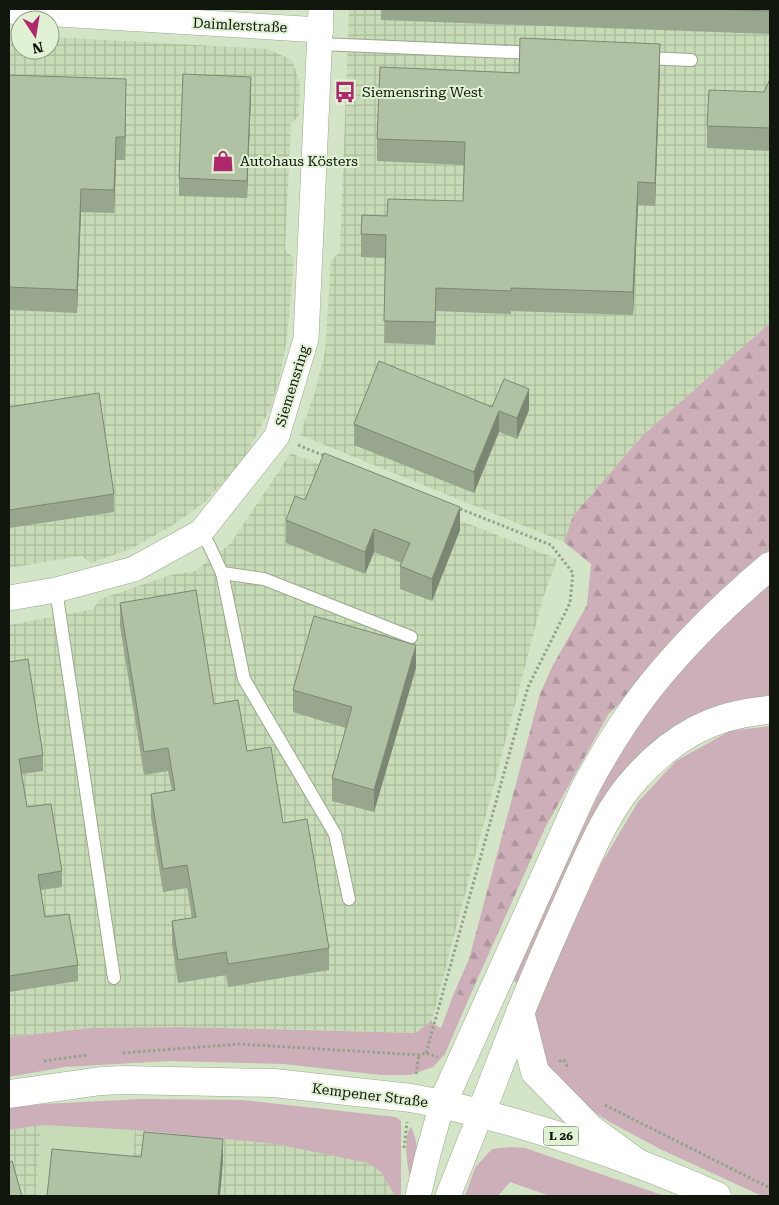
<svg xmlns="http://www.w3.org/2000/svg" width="779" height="1205" viewBox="0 0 779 1205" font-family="'Roboto Serif',serif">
<defs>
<pattern id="industrial-grid" width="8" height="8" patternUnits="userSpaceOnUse" patternTransform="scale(1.25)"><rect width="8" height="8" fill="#c7dbb7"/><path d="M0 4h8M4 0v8" fill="none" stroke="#aabb9c"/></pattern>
<pattern id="forest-firs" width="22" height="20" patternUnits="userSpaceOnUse" patternTransform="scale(1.25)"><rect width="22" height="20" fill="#ccafb9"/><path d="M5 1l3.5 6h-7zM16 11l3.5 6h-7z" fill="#ae969e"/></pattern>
</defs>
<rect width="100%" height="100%" fill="#d4e5c7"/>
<!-- built -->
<path fill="#c7dbb7" d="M41 1125 135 1130 129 1196H36Z"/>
<!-- industrial -->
<g fill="url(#industrial-grid)">
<path d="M349 9H770V323L642 436 573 516 564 542 300 435 315 392 325 352 331 260 340 252Z"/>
<path d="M9 34 20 35V50H50V37L268 49 292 60 300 84 299 116 291 124 285 250 294 258 287 338 279 381 270 409 243 460 205 502 170 527 131 549 91 563 81 556 9 568Z"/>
<path d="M291 453 557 559 543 598 432 1020 416 1033 181 1027 91 1028 9 1037V625L93 609 100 599 171 575 195 571 231 543Z"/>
<path d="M41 1125 36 1196H9V1130Z"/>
<path d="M135 1130 276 1144 368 1163 380 1171 395 1196H129Z"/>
</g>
<!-- green -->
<g fill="#ccafb9">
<path d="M770 575V703L658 747 522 986 512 980 533 929 608 775 650 702Z"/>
<path d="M770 726V1196H762L660 1149 608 1121 559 1089 546 1074 533 1029 536 1011 542 994 569 932 601 864 638 802 676 761 730 731Z"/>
<path d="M454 993 469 998 445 1054 433 1067 410 1075H381L284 1064 169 1061 65 1067 9 1077V1037L91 1028 181 1027 416 1033 432 1020V1023L441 1028Z"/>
<path d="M142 1099 243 1100 396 1117 401 1121V1196H395L380 1171 368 1163 276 1144 135 1130 41 1125 9 1130V1108L43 1104Z"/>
<path d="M411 1127C421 1147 416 1162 411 1182 408 1170 402 1136 411 1127Z"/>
<path d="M510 1147 525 1148 665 1196H550L510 1182 498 1196H465L475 1168 480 1162 492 1149Z"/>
</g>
<!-- forest -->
<path fill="url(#forest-firs)" d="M770 323V549L608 715 545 828 469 998 454 993 469 959 540 694 553 665 587 605 591 564 564 542 573 516 642 436Z"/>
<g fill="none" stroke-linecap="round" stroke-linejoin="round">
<!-- service casing -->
<g stroke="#9aaa8d" stroke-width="14">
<g id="service">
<path d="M320 44 537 53"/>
<path d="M645 58 691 60"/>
<path d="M201 532 209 545 222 573 244 679 335 834 349 899"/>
<path d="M222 573 264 579 411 637"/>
<path d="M56 590 114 978"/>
</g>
</g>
<!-- minor casing -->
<g stroke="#9aaa8d" stroke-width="26">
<g id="minor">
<path d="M9 11 321 30"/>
<path d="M9 598 56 590 134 569 201 532 277 436 306 339 321 9"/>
<path d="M418 1196 428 1154 442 1104"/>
<path d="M448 1196 481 1113"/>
</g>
</g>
<!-- secondary casing -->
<g stroke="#9aaa8d" stroke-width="29">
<path id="secondary" d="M9 1094 101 1081 123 1080 274 1083 411 1098 442 1104"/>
</g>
<!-- primary casing -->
<g stroke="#9aaa8d" stroke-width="29">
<path id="primary" d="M442 1104C537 1126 629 1157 717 1196"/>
</g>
<!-- motorway casing -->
<g stroke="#9aaa8d" stroke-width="29">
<g id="motorway">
<path d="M520 1012 535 1072 591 1129 639 1164"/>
<path d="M442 1104 583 792C602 756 623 721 649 688 685 643 726 603 770 566"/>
<path d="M481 1113C494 1079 507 1045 521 1011 537 970 555 930 573 890 590 852 608 808 636 778 674 736 714 714 770 710"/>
</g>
</g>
<!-- path -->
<g stroke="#95a28b" stroke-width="3" stroke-dasharray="2.5 2.5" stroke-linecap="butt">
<path d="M298 445 327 457"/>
<path d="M123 1053 239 1044 419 1055 426 1053 438 1057"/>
<path d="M426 1053 528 687 570 603 573 573 551 545 458 508"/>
<path d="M44 1061 87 1055"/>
<path d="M559 1061 564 1060 568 1068"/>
<path d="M416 1074 419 1055"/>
<path d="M605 1105 770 1188"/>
<path d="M404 1148 407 1122"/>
</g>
<!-- service -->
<use href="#service" stroke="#fff" stroke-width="12"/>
<!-- minor -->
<use href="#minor" stroke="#fff" stroke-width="25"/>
<!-- secondary -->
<use href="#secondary" stroke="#fff" stroke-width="28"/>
<!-- primary -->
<use href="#primary" stroke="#fff" stroke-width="28"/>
<!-- motorway -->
<use href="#motorway" stroke="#fff" stroke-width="28"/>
</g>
<!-- wall -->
<g fill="#98a68d">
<path d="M381 9H770V34L381 20Z"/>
<path d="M660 67 655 206 638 205 633 315 511 311V314L436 311 435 345 384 343 386 258 361 257V234L387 216 463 201 464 165 377 161V139L519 73Z"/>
<path d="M9 75 126 102 125 160H116L114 213 81 212 77 313 9 310Z"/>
<path d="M770 79V151L707 148V126L764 92Z"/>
<path d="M251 95 247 198 179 196V178Z"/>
<path d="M9 407 114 494V512L9 528Z"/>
<path d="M492 407 529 410 517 439 499 432 474 493 354 445V424Z"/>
<path d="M305 500 460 530 432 601 400 589V566L402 563 374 552 365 574 286 543V520Z"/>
<path d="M120 603 214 704 247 751 283 823 329 948V970L228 987 226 975 178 983 172 944V921L192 918 187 888 163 892 151 817V794L172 791 168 771 144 775 120 626Z"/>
<path d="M9 662 43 755V771L22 774 27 807 62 871V887L41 890 45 917 78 965V981L9 992Z"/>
<path d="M416 668 374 812 332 801V778L346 728 293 712V690Z"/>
</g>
<!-- shaded-wall -->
<g fill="#7c8773">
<path d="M660 44V67L655 206V183Z"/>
<path d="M251 77V95L247 198V181Z"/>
<path d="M126 79V102L125 160V137Z"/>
<path d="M116 137V160L114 213V190Z"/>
<path d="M638 182V205L633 315V292Z"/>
<path d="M81 189V212L77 313V290Z"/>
<path d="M436 288V311L435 345V322Z"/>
<path d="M529 389V410L517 439V418Z"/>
<path d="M499 411V432L474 493V472Z"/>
<path d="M460 507V530L432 601V579Z"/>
<path d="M374 529V552L365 574V552Z"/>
<path d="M416 645V668L374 812V790Z"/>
<path d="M223 1139V1162L220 1196H218Z"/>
</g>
<!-- building -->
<g fill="#b1c1a4" stroke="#7c8773">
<path d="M707 9H770V11Z"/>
<path d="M520 38 660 44 655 183 638 182 633 292 511 288V291L436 288 435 322 384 321 386 235 361 234 362 215 387 216 388 199 463 201 465 142 377 139 380 67 519 73Z"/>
<path d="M183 74 251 77 247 181 179 178Z"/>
<path d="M9 75 126 79 125 137H116L114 190 81 189 77 290 9 287Z"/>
<path d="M770 79V128L707 126 709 90 764 92Z"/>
<path d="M379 361 492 407 504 379 529 389 517 418 499 411 474 472 354 424Z"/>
<path d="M99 393 114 494 9 510V407Z"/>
<path d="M324 453 460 507 432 579 400 566 410 543 374 529 365 552 286 520 295 496 305 500Z"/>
<path d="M196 590 214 704 238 700 247 751 271 747 283 823 307 819 329 948 228 964 226 952 178 960 172 921 196 917 187 865 163 869 151 794 175 790 168 748 144 752 120 603Z"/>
<path d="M314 616 416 645 374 790 332 778 352 707 293 690Z"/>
<path d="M28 659 43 755 19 759 27 807 51 804 62 871 38 875 45 917 69 914 78 965 9 976V662Z"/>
<path d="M144 1132 223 1139 218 1196H47L52 1149 141 1157Z"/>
<path d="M12 1161 22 1196H9V1162Z"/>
</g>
<!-- icons -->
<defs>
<g id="bus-bare" transform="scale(1.725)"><path d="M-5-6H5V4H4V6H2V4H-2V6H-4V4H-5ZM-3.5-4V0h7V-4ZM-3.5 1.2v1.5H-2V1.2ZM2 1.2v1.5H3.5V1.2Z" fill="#af286c" stroke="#e1f2d4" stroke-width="2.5" paint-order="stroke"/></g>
<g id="shop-bare" transform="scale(1.725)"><path d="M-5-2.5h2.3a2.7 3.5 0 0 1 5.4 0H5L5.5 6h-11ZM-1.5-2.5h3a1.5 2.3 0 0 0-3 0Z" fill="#af286c" stroke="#e1f2d4" stroke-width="2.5" paint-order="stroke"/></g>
</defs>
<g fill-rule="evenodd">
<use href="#bus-bare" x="345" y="92"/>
<use href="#shop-bare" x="223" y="161"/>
</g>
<g text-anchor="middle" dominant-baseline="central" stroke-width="4" stroke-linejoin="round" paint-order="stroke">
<!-- shield labels -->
<rect fill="#e1f2d4" stroke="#505949" stroke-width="1" x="543.5" y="1126.5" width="35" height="19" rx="4"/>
<g font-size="12" font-weight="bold" fill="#12170d">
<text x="561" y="1136">L 26</text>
</g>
<!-- street labels -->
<g font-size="14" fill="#12170d" stroke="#e1f2d4">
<text transform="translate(240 25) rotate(3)">Daimlerstraße</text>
<text transform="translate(292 386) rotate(-73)">Siemensring</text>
<text transform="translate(370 1095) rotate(7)">Kempener Straße</text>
</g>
<!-- poi labels -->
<g font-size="14" fill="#12170d" stroke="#e1f2d4" text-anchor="start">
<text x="362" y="92">Siemensring West</text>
<text x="240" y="161">Autohaus Kösters</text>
</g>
</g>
<!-- border -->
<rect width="779" height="1205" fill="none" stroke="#12170d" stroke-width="20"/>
<!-- north arrow -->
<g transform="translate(35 35) rotate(168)"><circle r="24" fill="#e1f2d4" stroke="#8e9a84"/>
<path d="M0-4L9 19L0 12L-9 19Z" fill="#af286c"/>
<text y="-8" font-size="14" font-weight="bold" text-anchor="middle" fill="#12170d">N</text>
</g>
</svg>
